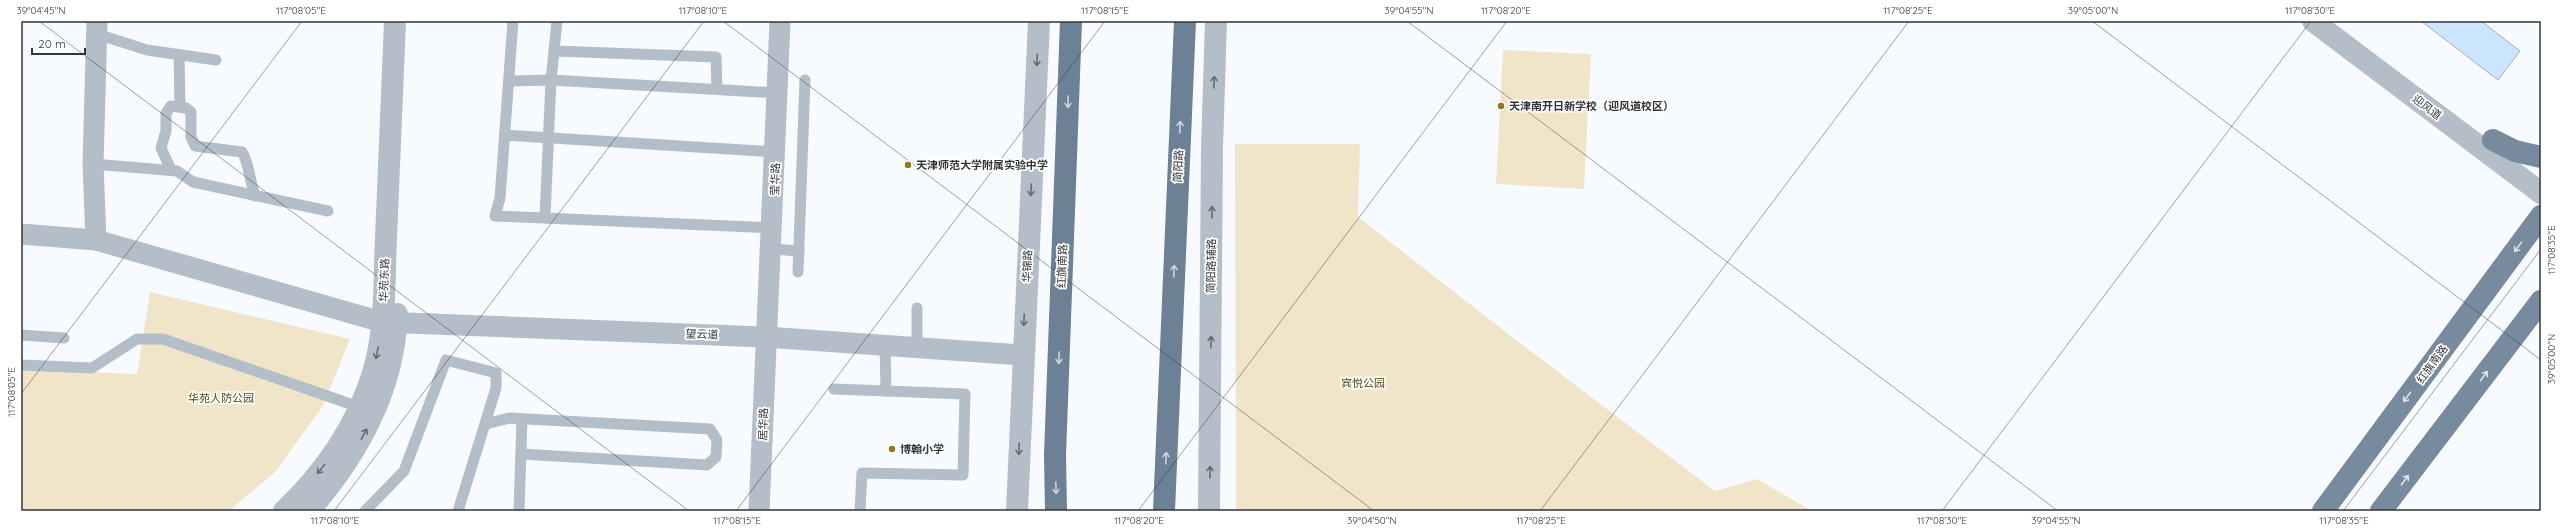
<svg xmlns="http://www.w3.org/2000/svg" width="2562" height="532" viewBox="0 0 2562 532" font-family="Quicksand,'Noto Sans SC',sans-serif">
<rect width="100%" height="100%" fill="#f7fbff"/>
<!-- green -->
<g fill="#f0e5c9">
<path d="M1503 50 1591 54 1584 189 1496 184Z"/>
<path d="M1235 144H1360L1358 217 1516 340 1715 491 1757 479 1812 511H1236Z"/>
<path d="M150 292 350 339 323 406 275 472 229 511H21V369L137 374Z"/>
</g>
<!-- building -->
<path fill="#cce5ff" stroke="#aaaeb2" d="M2421 21H2481L2520 51 2498 80Z"/>
<g fill="none" stroke-linecap="round" stroke-linejoin="round">
<!-- service -->
<g stroke="#b3bec9" stroke-width="11">
<path d="M513 21 500 198 495 216 773 228"/>
<path d="M557 21 551 80 778 93"/>
<path d="M97 34 147 50 216 60"/>
<path d="M555 51 716 57 717 89"/>
<path d="M179 55 180 107"/>
<path d="M509 81 551 80 545 217"/>
<path d="M505 135 776 152"/>
<path d="M93 164 177 171 193 182 328 211"/>
<path d="M171 170 161 148 166 131V113L171 106 186 108 191 112V137L195 146 242 152C249 162 250 183 255 196"/>
<path d="M772 249 799 251"/>
<path d="M798 272 805 80"/>
<path d="M917 308V347"/>
<path d="M21 335 64 338"/>
<path d="M885 345 886 391"/>
<path d="M21 365 92 368 137 339H163L362 408"/>
<path d="M834 389 965 394 963 475 862 473 860 511"/>
<path d="M486 424 509 418 710 429 717 440 716 457 707 465 521 454"/>
<path d="M365 511 404 471 446 360 496 373V388L458 511"/>
<path d="M519 511 522 419"/>
</g>
<!-- minor -->
<g stroke="#b3bec9" stroke-width="21">
<path d="M21 234 96 240 93 164 97 21"/>
<path d="M96 240 382 322 766 337 1022 355"/>
<path d="M759 511 780 21"/>
</g>
<!-- tertiary -->
<g stroke="#b3bec9" stroke-width="22">
<path d="M2313 21 2541 193"/>
<path d="M284 511C323 474 357 426 373 373 386 330 384 283 386 238 389 166 392 93 395 21"/>
<path d="M309 511C358 454 394 390 397 314"/>
<path d="M1017 511 1039 21"/>
<path d="M1209 511 1212 148 1216 21"/>
</g>
<!-- primary -->
<g stroke="#778a9e" stroke-width="22">
<path d="M2493 140 2515 151 2541 157"/>
<path d="M2323 511 2541 216"/>
<path d="M2381 511 2541 301"/>
</g>
<!-- trunk -->
<g stroke="#6c8196" stroke-width="22">
<path d="M1056 511 1055 455 1071 21"/>
<path d="M1164 511 1185 21"/>
</g>
</g>
<!-- one-way arrows -->
<defs><path id="oneway-shaft" d="M-6 0H5M1.5-3L5.5 0L1.5 3" fill="none" stroke-width="1.6" stroke-linecap="round" stroke-linejoin="round"/></defs>
<g stroke="#666b71">
<use href="#oneway-shaft" transform="translate(1037 60) rotate(93)"/>
<use href="#oneway-shaft" transform="translate(1214 82) rotate(-88)"/>
<use href="#oneway-shaft" transform="translate(1031 190) rotate(93)"/>
<use href="#oneway-shaft" transform="translate(1212 212) rotate(-89)"/>
<use href="#oneway-shaft" transform="translate(1024 320) rotate(93)"/>
<use href="#oneway-shaft" transform="translate(1211 342) rotate(-89)"/>
<use href="#oneway-shaft" transform="translate(377 353) rotate(102)"/>
<use href="#oneway-shaft" transform="translate(364 434) rotate(-62)"/>
<use href="#oneway-shaft" transform="translate(1019 449) rotate(92)"/>
<use href="#oneway-shaft" transform="translate(321 469) rotate(128)"/>
<use href="#oneway-shaft" transform="translate(1210 472) rotate(-89)"/>
</g>
<g stroke="#ccd3da">
<use href="#oneway-shaft" transform="translate(1068 102) rotate(92)"/>
<use href="#oneway-shaft" transform="translate(1180 127) rotate(-87)"/>
<use href="#oneway-shaft" transform="translate(1174 271) rotate(-87)"/>
<use href="#oneway-shaft" transform="translate(1059 358) rotate(92)"/>
<use href="#oneway-shaft" transform="translate(1166 458) rotate(-88)"/>
<use href="#oneway-shaft" transform="translate(1056 488) rotate(88)"/>
</g>
<g stroke="#dde2e7">
<use href="#oneway-shaft" transform="translate(2518 247) rotate(126)"/>
<use href="#oneway-shaft" transform="translate(2484 376) rotate(-53)"/>
<use href="#oneway-shaft" transform="translate(2407 397) rotate(126)"/>
<use href="#oneway-shaft" transform="translate(2405 480) rotate(-53)"/>
</g>
<!-- ticks -->
<path fill="none" stroke="#323436" stroke-width="1" stroke-opacity="0.45" d="M39 21 689 511M723 21 1374 511M1407 21 2058 511M2092 21 2541 360M21 394 302 21M334 511 704 21M736 511 1105 21M1138 511 1507 21M1540 511 1909 21M1942 511 2311 21M2343 511 2541 249"/>
<!-- markers -->
<g fill="#94761d" stroke="#fff" stroke-width="1.5">
<circle cx="1501" cy="106" r="4"/>
<circle cx="908" cy="165" r="4"/>
<circle cx="892" cy="449" r="4"/>
</g>
<g text-anchor="middle" dominant-baseline="central" stroke-width="3.5" stroke-linejoin="round" paint-order="stroke">
<!-- poi labels -->
<g font-size="11" font-weight="bold" fill="#323436" stroke="#fff" text-anchor="start">
<text x="1509" y="106">天津南开日新学校（迎风道校区）</text>
<text x="916" y="165">天津师范大学附属实验中学</text>
<text x="900" y="449">博翰小学</text>
</g>
<!-- street labels -->
<g font-size="11" fill="#323436" stroke="#fff">
<text transform="translate(2427 107) rotate(37)">迎风道</text>
<text transform="translate(1178 166) rotate(-87)">简阳路</text>
<text transform="translate(775 179) rotate(-88)">莹华路</text>
<text transform="translate(1027 266) rotate(-87)">华锦路</text>
<text transform="translate(1062 266) rotate(-88)">红旗南路</text>
<text transform="translate(1211 266) rotate(-89)">简阳路辅路</text>
<text transform="translate(384 280) rotate(-88)">华苑东路</text>
<text transform="translate(702 334) rotate(2)">望云道</text>
<text transform="translate(2432 364) rotate(-54)">红旗南路</text>
<text transform="translate(763 424) rotate(-88)">居华路</text>
</g>
<!-- park labels -->
<g font-size="11" fill="#594610" stroke="#fff">
<text x="1363" y="383">宾悦公园</text>
<text x="221" y="398">华苑人防公园</text>
</g>
</g>
<!-- border -->
<rect width="2562" height="532" fill="none" stroke="#ffffff" stroke-width="44"/>
<!-- scale -->
<path d="M32 48v6h53v-6" fill="none" stroke="#323436" stroke-width="2"/>
<text x="38" y="48" font-size="12" fill="#323436" stroke="#ffffff" stroke-width="3" paint-order="stroke">20 m</text>
<rect x="22" y="22" width="2518" height="488" fill="none" stroke="#323436" stroke-width="1.5"/>
<g font-size="10" text-anchor="middle" fill="#323436">
<text x="41" y="14">39°04'45"N</text>
<text x="301" y="14">117°08'05"E</text>
<text x="703" y="14">117°08'10"E</text>
<text x="1105" y="14">117°08'15"E</text>
<text x="1409" y="14">39°04'55"N</text>
<text x="1506" y="14">117°08'20"E</text>
<text x="1908" y="14">117°08'25"E</text>
<text x="2093" y="14">39°05'00"N</text>
<text x="2310" y="14">117°08'30"E</text>
<text transform="translate(2551 250) rotate(-90)" y="4">117°08'35"E</text>
<text transform="translate(2551 359) rotate(-90)" y="4">39°05'00"N</text>
<text transform="translate(11 392) rotate(-90)" y="4">117°08'05"E</text>
<text x="335" y="524">117°08'10"E</text>
<text x="737" y="524">117°08'15"E</text>
<text x="1139" y="524">117°08'20"E</text>
<text x="1372" y="524">39°04'50"N</text>
<text x="1541" y="524">117°08'25"E</text>
<text x="1942" y="524">117°08'30"E</text>
<text x="2056" y="524">39°04'55"N</text>
<text x="2344" y="524">117°08'35"E</text>
</g>
</svg>
